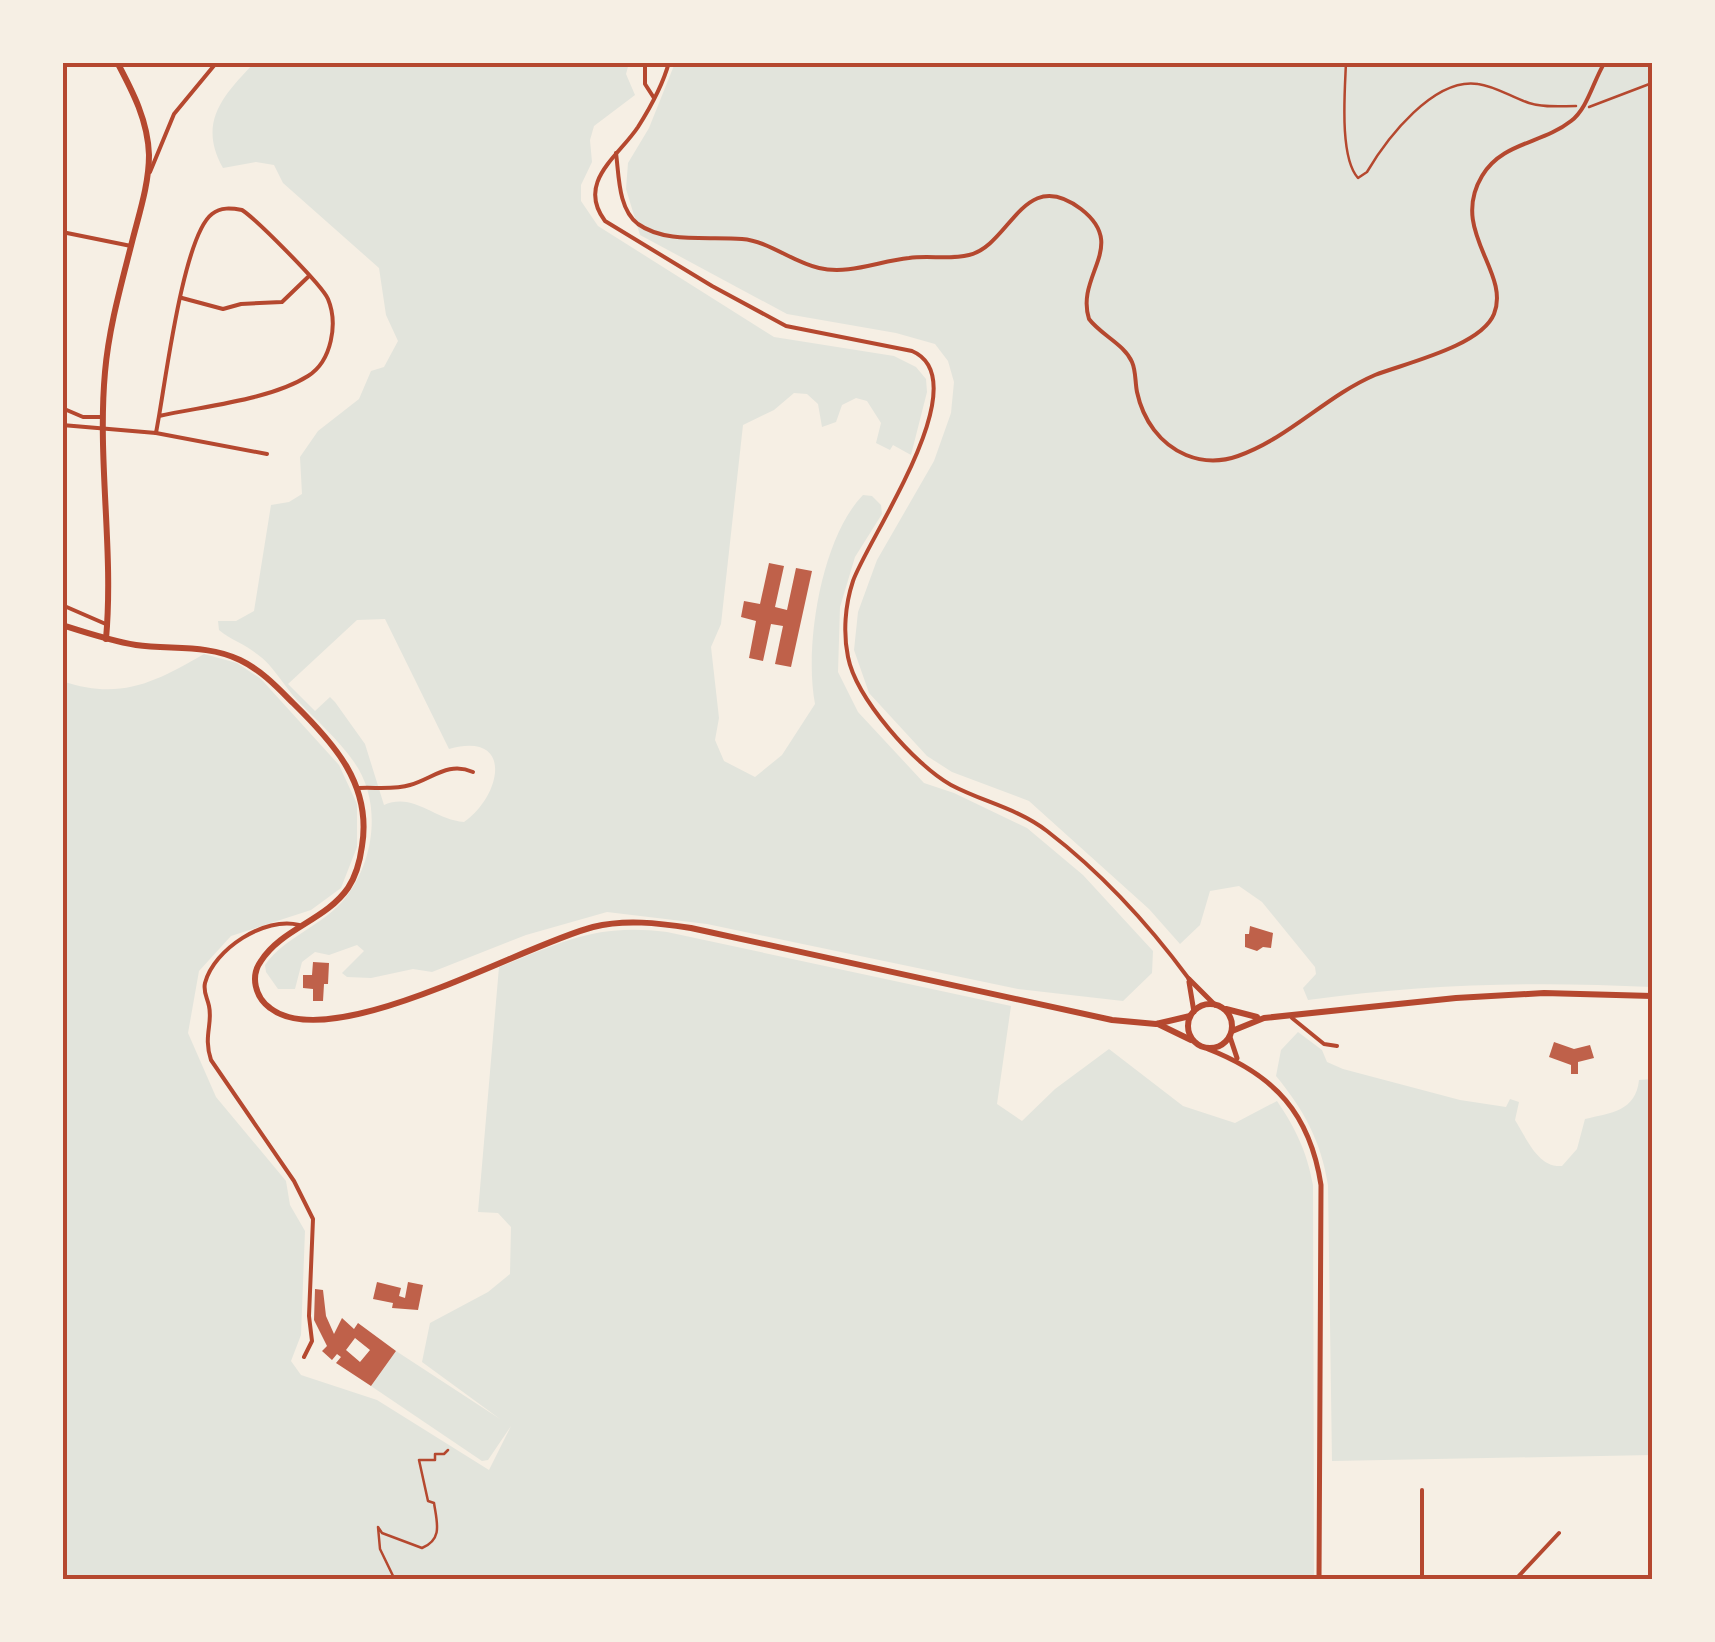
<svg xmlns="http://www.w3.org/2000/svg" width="1715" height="1642" viewBox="0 0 1715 1642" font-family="Signika,sans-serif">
<rect width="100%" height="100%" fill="#f6efe4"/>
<!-- green -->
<g fill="#e2e4dc" fill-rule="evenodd">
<path d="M254 63H629L626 74 635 95 594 126 590 140 592 162 581 185V201L598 226 774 337 894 356 916 367 926 379 927 392 911 455 893 445 890 450 876 443 881 423 867 401 856 398 842 405 836 422 822 427 818 404 807 394 794 393 774 410 743 425 721 624 711 647 719 718 715 740 724 761 755 777 782 755 815 704C804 647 821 538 863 495L872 496 881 505 882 514 855 557 840 607 838 672 858 712 924 783 954 793 1027 828 1083 875 1153 951 1152 973 1123 1001 1018 989 707 924 607 912 526 935 432 972 413 969 371 978 347 977 342 973 364 951 357 945 329 955 315 952 302 962 295 989H278L266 972 265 965C285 936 324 926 346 897 375 860 382 801 354 762 338 739 316 720 297 700 284 686 273 665 257 654 245 644 231 640 219 630L218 621H236L254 611 271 505 289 502 302 494 300 457 318 431 359 399 371 371 384 367 398 341 386 315 379 268 283 183 274 165 256 162 223 168C197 122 224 95 254 63ZM385 619 449 749C514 731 502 795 464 822 434 820 414 792 384 805L365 744 335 702 330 697 315 711 288 684 357 620Z"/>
<path d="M675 63H1652V987C1535 981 1424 984 1308 1000L1303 988 1316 974 1315 967 1262 902 1239 886 1210 891 1200 925 1180 944 1149 909 1029 801 952 772 927 756 869 693 854 650 858 612 877 560 934 461 951 413 954 382 948 361 935 344 896 333 787 314 640 235 626 189 628 163 649 128Z"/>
<path d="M204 654 237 663 261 679 339 765 357 804V847L341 888 311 910 231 936 199 971 188 1033 216 1097 286 1181 290 1205 305 1231 301 1335 291 1361 301 1375 377 1400 489 1470 511 1426 488 1460 482 1461 371 1386 396 1351 500 1419 422 1362 430 1323 488 1292 510 1274 511 1227 498 1213 478 1212 499 967C563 942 596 923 667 932L1011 1006 997 1104 1022 1121 1055 1089 1109 1049 1183 1106 1235 1123 1277 1101C1296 1129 1307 1152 1313 1185L1314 1579H63L62 681C121 701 155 682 204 654Z"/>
<path d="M1298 1032 1322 1050 1327 1062 1343 1069 1460 1100 1506 1107 1510 1099 1519 1102 1515 1120C1527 1139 1538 1168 1562 1166L1577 1149 1585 1119C1611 1113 1636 1111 1639 1080L1652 1079V1455L1332 1461 1328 1185C1321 1141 1304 1110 1276 1076L1281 1050Z"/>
</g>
<!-- building -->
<g fill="#bf614a" fill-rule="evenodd">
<path d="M769 563 784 566 775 607 787 610 796 568 812 571 791 667 775 664 783 626 771 624 763 661 749 658 756 621 741 617 744 601 760 604Z"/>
<path d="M1250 926 1273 933 1271 948 1263 947 1257 951 1245 947V934H1249Z"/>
<path d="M313 962 329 963 328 984H324L323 1001H313V989L303 988V975H312Z"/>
<path d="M1554 1042 1574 1049 1590 1045 1594 1058 1578 1062V1074H1571V1065L1549 1057Z"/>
<path d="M377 1282 401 1288 399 1296 405 1298 408 1282 423 1285 418 1310 392 1308 393 1303 373 1299Z"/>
<path d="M315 1289 323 1290 326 1316 334 1334 342 1318 354 1329 358 1323 396 1351 371 1386 336 1363 341 1357 337 1354 332 1360 322 1351 327 1346 314 1320ZM355 1338 370 1350 360 1362 346 1350Z"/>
</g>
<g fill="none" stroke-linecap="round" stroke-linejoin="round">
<!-- path -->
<g stroke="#b5482f" stroke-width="2.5">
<path d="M1346 62C1345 90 1339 157 1358 178L1367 172C1387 138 1434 77 1478 84 1495 86 1513 98 1529 103 1544 108 1561 106 1576 106"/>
<path d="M1589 107 1652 83"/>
<path d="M395 1580 380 1549 378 1527 382 1533 422 1548C443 1539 437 1523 434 1503L428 1501 419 1460H435V1454H444L448 1450"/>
</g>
<!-- minor -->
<g stroke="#b5482f" stroke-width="4">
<path d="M645 62V84L654 98"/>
<path d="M669 62C663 85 650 108 638 127 618 157 576 182 605 221L712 286 786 326 912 351C980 380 868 538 853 581 845 605 843 633 848 657 856 698 915 765 951 785 983 802 1017 808 1047 831 1103 874 1147 922 1189 979"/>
<path d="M616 153C619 175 618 209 638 224 666 244 709 236 742 239 769 241 792 262 819 268 849 275 879 261 909 258 929 255 949 260 969 255 1011 245 1023 165 1081 209 1129 246 1075 275 1089 319 1101 335 1124 344 1132 362 1136 371 1135 382 1137 392 1143 420 1160 444 1186 455 1203 462 1221 462 1238 456 1289 438 1326 396 1375 375 1406 363 1481 346 1494 314 1511 272 1449 231 1482 176 1502 142 1542 144 1571 121 1588 108 1593 81 1605 62"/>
<path d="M150 172 174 114 217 62"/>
<path d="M62 232 131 246"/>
<path d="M182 298 223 309 241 304 282 302 308 277"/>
<path d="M62 408 83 417H103"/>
<path d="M62 425 156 433 159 416C204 406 270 400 308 376 332 361 338 323 328 299 322 285 256 219 242 210 231 208 221 207 212 214 184 235 166 377 159 416"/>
<path d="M156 433 267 454"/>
<path d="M62 605 108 625"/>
<path d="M359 788C374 787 395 790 410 785 432 779 448 761 473 772"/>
<path d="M299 925C265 916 214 949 205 983 203 992 207 997 209 1006 213 1024 203 1036 211 1060L294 1181 313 1219 309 1316 312 1341 304 1357"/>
<path d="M1292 1018 1324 1044 1337 1046"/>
<path d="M1422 1580V1490"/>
<path d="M1515 1580 1559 1533"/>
</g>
<!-- tertiary -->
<g stroke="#b5482f" stroke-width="5">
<path d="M1189 979 1215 1005"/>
<path d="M1189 982 1194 1012"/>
<path d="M1230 1037 1237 1058"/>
<path d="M1208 1049C1275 1075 1310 1114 1321 1185L1319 1580"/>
</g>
<!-- secondary -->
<g stroke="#b5482f" stroke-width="6">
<path d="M62 625C87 633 111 641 136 645 171 650 207 644 240 660 261 670 277 687 293 703 334 743 372 785 362 846 360 861 356 876 348 888 326 920 281 929 261 961 250 976 255 997 270 1008 332 1056 522 945 593 927 625 919 658 923 691 928L1112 1020 1156 1024 1190 1016"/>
<path d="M106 639C114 550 97 461 105 372 109 326 122 282 133 238 140 211 149 183 149 155 148 121 133 92 117 62"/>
<circle cx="1210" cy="1026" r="22"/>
<path d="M1226 1009 1257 1017"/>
<path d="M1158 1024 1191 1040"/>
<path d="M1232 1031 1264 1018 1456 998 1544 993 1652 996"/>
</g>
</g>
<!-- border -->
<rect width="1715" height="1642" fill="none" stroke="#f6efe4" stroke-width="130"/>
<rect x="65" y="65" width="1585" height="1512" fill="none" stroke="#b5482f" stroke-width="4"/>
</svg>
